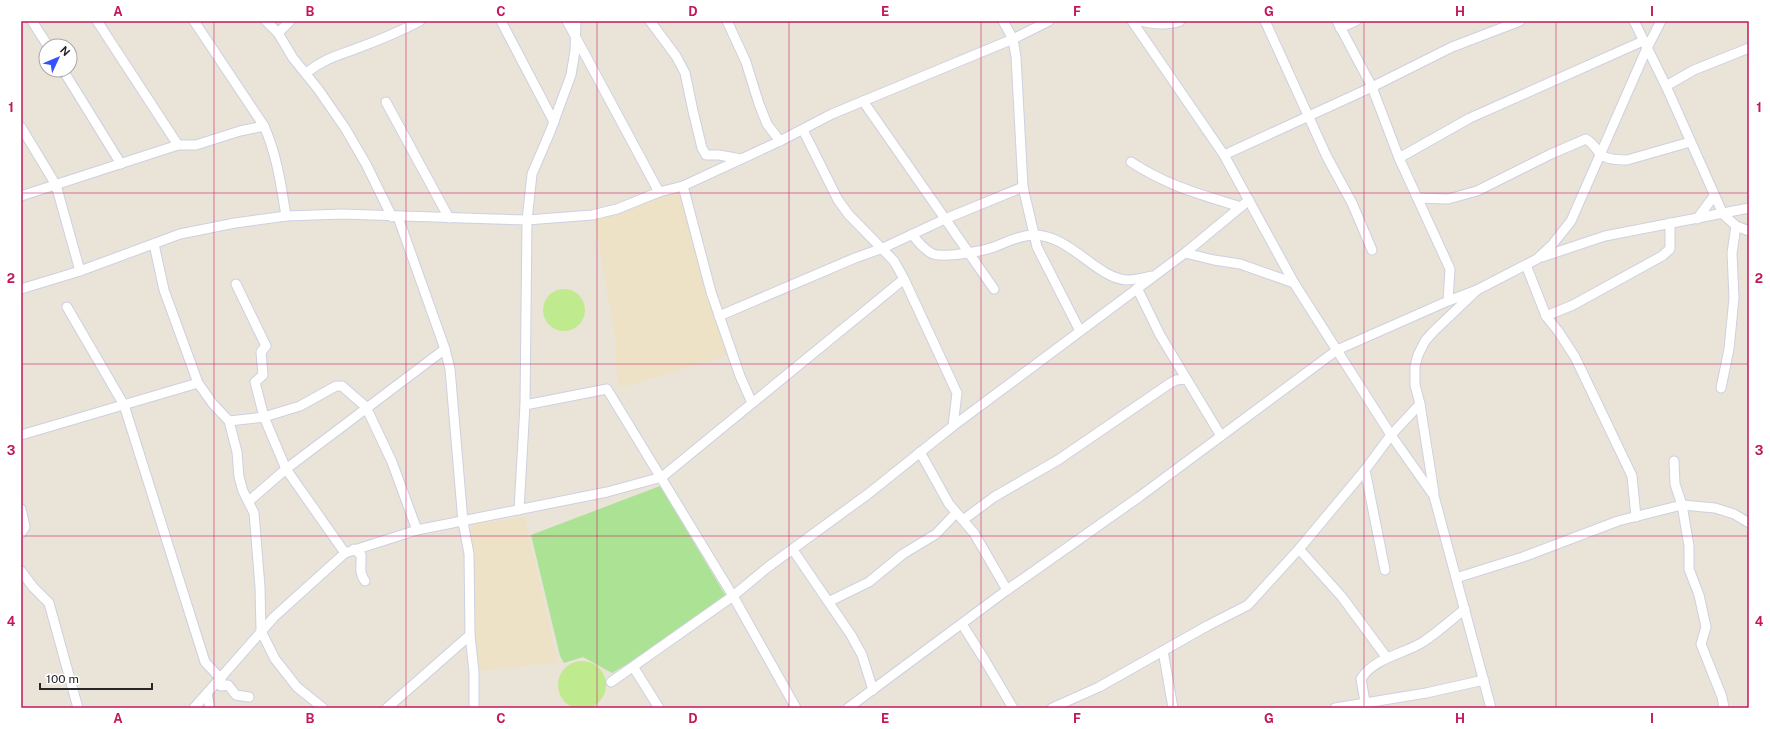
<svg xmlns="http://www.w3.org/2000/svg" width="1770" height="729" viewBox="0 0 1770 729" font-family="'Public Sans',sans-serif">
<rect width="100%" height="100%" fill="#eae3d8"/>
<!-- education -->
<g fill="#ede2c6">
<path d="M684 190 732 354 619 388 616 366V341L594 218Z"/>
<path d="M525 517 558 662 478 671 471 525Z"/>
</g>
<!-- green -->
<path fill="#abe293" d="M660 486 730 603 612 673 583 657 564 663 560 656 531 535Z"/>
<!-- pitch -->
<g fill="#c0ea8e">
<circle cx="564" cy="310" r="21"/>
<circle cx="582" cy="685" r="24"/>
</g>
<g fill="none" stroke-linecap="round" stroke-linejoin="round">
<!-- street casing -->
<g stroke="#cdd0e1" stroke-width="11">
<g id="street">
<path d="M32 21 48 46"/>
<path d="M97 21 178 145"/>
<path d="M194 21 264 126C277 155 281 185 286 216"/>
<path d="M266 21 278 33 293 58 318 89 345 128 366 164 392 217"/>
<path d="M501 21 554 122"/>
<path d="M567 21 659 192"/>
<path d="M650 21 676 56 685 73 693 111 702 148 706 155H719L741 159"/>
<path d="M727 21 746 62 759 104 767 124 780 141"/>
<path d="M1003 21 1013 39 1016 57 1023 187 1037 247 1080 331"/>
<path d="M1132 21 1224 155 1294 283 1391 435 1434 496 1491 708"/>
<path d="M1140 21C1153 24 1167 26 1180 21"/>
<path d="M1265 21 1327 157 1352 203 1372 250"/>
<path d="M1337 21 1372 87 1399 158 1450 269 1448 301"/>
<path d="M1634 21 1666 86"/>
<path d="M1340 28 1356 21"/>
<path d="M278 33 290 21"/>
<path d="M1749 48 1694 70 1666 86 1723 214 1736 226 1749 231"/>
<path d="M63 70 121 164"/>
<path d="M306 73C324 59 334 57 355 49 377 41 399 32 420 21"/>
<path d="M863 101 994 289"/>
<path d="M386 102 449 218"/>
<path d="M21 127 56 185 80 271"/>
<path d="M803 130 838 200 849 215 894 261 904 279 957 393 953 426"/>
<path d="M1224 155 1372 87 1452 47 1520 21"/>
<path d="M1399 158 1470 118 1643 41"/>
<path d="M1131 162C1168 186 1199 194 1241 207"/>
<path d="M683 186 711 292 740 376 752 403"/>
<path d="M21 196 178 145H196L240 131 264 126"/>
<path d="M1418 198 1448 199 1477 191 1551 154 1586 139C1593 143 1595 147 1599 153 1604 159 1619 160 1627 160L1690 142"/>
<path d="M398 217 445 349 450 369 463 522 469 554 470 635 474 672V708"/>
<path d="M1697 219 1714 196"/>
<path d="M912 234C917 241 923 248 931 253 941 259 983 251 994 247 1007 242 1020 235 1034 235 1070 235 1095 277 1126 280 1134 280 1143 278 1151 276"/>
<path d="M154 244 164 290 198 383 213 404 229 421 237 452 239 477 243 491 254 513 260 587 261 631 275 659 297 687 323 708"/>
<path d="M1185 253 1214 260 1240 264 1294 283"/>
<path d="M1542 257 1605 236 1749 208"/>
<path d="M1526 265 1546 316 1558 331 1575 357 1632 476 1636 517"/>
<path d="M236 284 266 346 261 352 263 375 255 382 264 417 286 469 345 553"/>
<path d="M1137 288 1160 335 1221 436"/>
<path d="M21 289 80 271 180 234 235 223 286 216 342 214 527 220 592 215 617 209 659 192 683 186 780 141 832 114 1013 39 1049 21"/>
<path d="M67 307 124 405 205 662 221 679"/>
<path d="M719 316 855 258 883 248 945 219 1023 187"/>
<path d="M1546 316 1573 305 1662 256 1670 249V223"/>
<path d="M1721 388 1729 349 1734 298 1732 253 1736 226"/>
<path d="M525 405 607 389 733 596 796 708"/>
<path d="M229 421 264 417 300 406 336 386H342L366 407 392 462 417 530"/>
<path d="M21 435 198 383"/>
<path d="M920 452 949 504 974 533 1007 590"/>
<path d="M1674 461 1675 484 1682 505 1689 546V569L1699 595 1706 627 1701 644 1722 697 1724 708"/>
<path d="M1365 470 1385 570"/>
<path d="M1434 493 1420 404 1415 385V366L1418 355 1425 341 1434 331 1477 290 1537 259 1552 245 1571 221 1647 48 1661 21"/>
<path d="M249 501 286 469 445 349"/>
<path d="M21 509 25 527 21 533"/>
<path d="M519 510 525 405 527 220 532 174 550 132 571 75 575 51 576 21"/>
<path d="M963 520 994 497 1058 460 1169 384 1176 380 1186 379"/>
<path d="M354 549 361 555C362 564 358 572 365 581"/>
<path d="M1299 549 1342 597 1387 658"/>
<path d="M793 550 851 635 862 655 873 690"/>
<path d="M21 571 33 587 49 603 78 708"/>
<path d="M1456 578 1523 557 1618 521 1682 505 1715 508 1734 514 1749 523"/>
<path d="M830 601 869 582 903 554 936 534 956 513"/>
<path d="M962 624 984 659 1013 708"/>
<path d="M1163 651 1173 708"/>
<path d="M634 668 659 708"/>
<path d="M611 682 733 596 768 567 868 494 953 426 1185 253 1249 200"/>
<path d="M217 683 221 686 228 685 236 695 249 697"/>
<path d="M207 694 210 708"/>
<path d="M1365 702 1361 679C1373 658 1404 654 1423 642 1438 632 1451 620 1465 609"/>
<path d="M194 708 274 617 345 553 417 530 607 492 662 477 904 279"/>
<path d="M387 708 470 635"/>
<path d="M848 708 1007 590 1139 497 1337 350 1448 301 1477 290"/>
<path d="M1052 708 1099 687 1207 626 1248 605 1299 549 1365 470 1391 435 1420 404"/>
<path d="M1335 708 1426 693 1484 680"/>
</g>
</g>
<!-- street -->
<use href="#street" stroke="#fff" stroke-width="9"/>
</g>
<!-- grid -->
<path fill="none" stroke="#c2185b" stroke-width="1" stroke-opacity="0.55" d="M214 21V708M406 21V708M597 21V708M789 21V708M981 21V708M1173 21V708M1364 21V708M1556 21V708M21 193H1749M21 364H1749M21 536H1749"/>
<!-- border -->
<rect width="1770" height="729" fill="none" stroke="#ffffff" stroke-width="44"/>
<!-- north arrow -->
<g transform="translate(58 58) rotate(46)"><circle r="19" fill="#ffffff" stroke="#a9a9a9"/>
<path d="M0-3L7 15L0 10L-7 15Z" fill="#3452fb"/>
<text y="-6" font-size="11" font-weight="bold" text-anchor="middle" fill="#272727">N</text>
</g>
<!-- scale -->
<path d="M40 683v6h112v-6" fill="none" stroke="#272727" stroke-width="2"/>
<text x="46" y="683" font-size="12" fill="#272727" stroke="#ffffff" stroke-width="3" paint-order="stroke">100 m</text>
<rect x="22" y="22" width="1726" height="685" fill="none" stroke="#c2185b" stroke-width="1.5"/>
<g font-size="13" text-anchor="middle" font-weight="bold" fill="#c2185b">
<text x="118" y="16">A</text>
<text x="310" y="16">B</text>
<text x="501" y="16">C</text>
<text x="693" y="16">D</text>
<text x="885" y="16">E</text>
<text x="1077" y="16">F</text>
<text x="1269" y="16">G</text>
<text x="1460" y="16">H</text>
<text x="1652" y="16">I</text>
<text x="11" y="112">1</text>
<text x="1759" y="112">1</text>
<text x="11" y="283">2</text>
<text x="1759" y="283">2</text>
<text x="11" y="455">3</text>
<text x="1759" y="455">3</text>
<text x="11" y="626">4</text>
<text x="1759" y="626">4</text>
<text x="118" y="723">A</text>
<text x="310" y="723">B</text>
<text x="501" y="723">C</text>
<text x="693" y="723">D</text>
<text x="885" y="723">E</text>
<text x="1077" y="723">F</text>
<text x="1269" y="723">G</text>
<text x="1460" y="723">H</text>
<text x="1652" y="723">I</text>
</g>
</svg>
